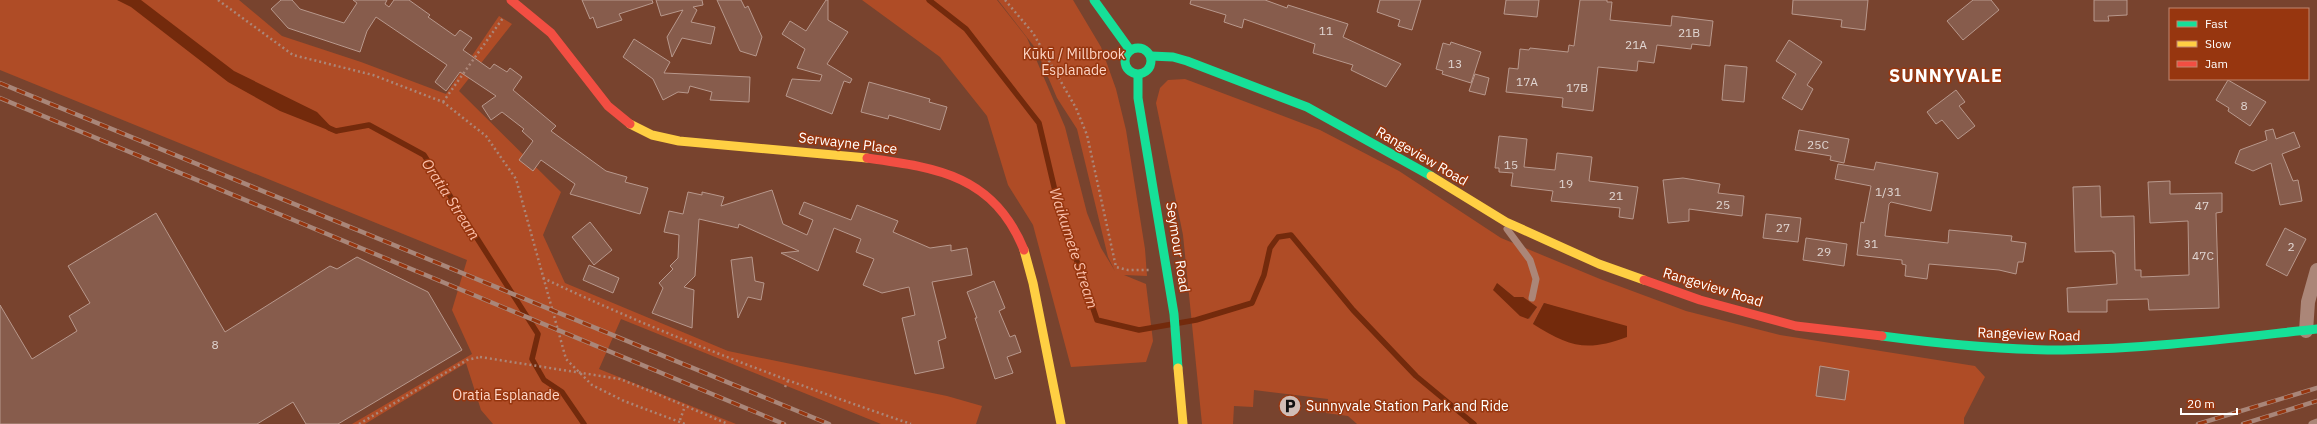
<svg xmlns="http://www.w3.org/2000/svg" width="2317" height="424" viewBox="0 0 2317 424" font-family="'IBM Plex Sans',sans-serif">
<rect width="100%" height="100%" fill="#78432e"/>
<!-- green -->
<g fill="#af4c26" fill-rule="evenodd">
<path d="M0 0H239L282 36 361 62 446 94 499 16 512 24 459 91 561 192 543 235 565 283 728 351 947 396 982 406 976 424H881L621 319 599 369 736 424H493L481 410 466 363 365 424H352L472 354 452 310 467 260 0 70Z"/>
<path d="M862 0H997L1027 38 1065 127 1087 213 1101 248 1115 271 1108 257 1077 129 1057 98 1036 49 998 0H1073L1101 47 1116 89 1126 130 1145 249 1147 276 1124 275 1146 284 1153 341 1146 362 1071 367 1033 225 1008 185 987 116 940 57Z"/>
<path d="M1185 79 1320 130 1399 171 1501 238 1600 279 1686 311 1780 335 1975 366 1985 377 1964 418V424H1357L1348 416 1326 413 1328 399 1254 390 1253 407 1234 406 1233 424H1202L1183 235 1156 103 1160 88 1168 80ZM1497 283 1514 297H1523L1537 307 1529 319ZM1544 303 1569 311 1533 324Z"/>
</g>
<!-- water -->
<g fill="#732a0c">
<path d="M117 0H141L234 71 317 112 338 134 280 111 228 82 131 7Z"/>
<path d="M1497 283 1514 297H1523L1537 307 1528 319 1520 316 1493 290Z"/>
<path d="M1544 303 1627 326V337C1587 352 1569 347 1533 324Z"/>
</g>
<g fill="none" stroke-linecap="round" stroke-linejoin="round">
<!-- stream -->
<g stroke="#732a0c" stroke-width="5.5">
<path d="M929 0 966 29 1039 123 1060 212 1097 320 1139 330 1196 320 1252 303 1264 275 1270 248 1278 237 1291 235 1353 310 1416 376 1474 424"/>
<path d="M329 128 336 131 369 125 424 155 538 334 532 359 544 380 562 392 584 424"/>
</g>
</g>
<!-- building -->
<g fill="#875c4c" stroke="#b8988c">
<path d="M281 0H292L300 9 344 23 357 3 353 0H387L385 4 389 7 394 0H409L430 15 428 17 455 36 460 30 472 38 463 50 490 69 494 64 507 72 510 68 522 77 513 90 556 126 551 131 606 171 627 177 625 182 648 188 640 214 570 194 575 184 541 160 533 171 519 160 533 141 522 131 524 129 502 112 491 120 482 106 496 96 460 72 446 91 435 82 447 65 376 17 367 31 360 52 288 28 271 9Z"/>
<path d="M582 0H652L653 3 619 14 622 20 597 28 593 17 590 19Z"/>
<path d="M656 0H702L703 5 693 7 697 10 691 22 715 27 711 44 682 38 672 57 667 37 683 10 661 16Z"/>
<path d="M717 0H741L745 8 748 6 762 37 756 56 740 51Z"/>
<path d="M826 0H828V20L848 32 827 64 852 79 850 83 844 81 832 114 786 96 792 79 820 81 822 75 797 68 805 49 782 34 790 21 806 31Z"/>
<path d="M1191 0H1265L1287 8 1288 5 1348 24 1343 37 1401 64 1386 87 1351 70 1353 65 1313 53 1315 44 1244 19 1242 28 1224 22 1226 15 1190 4Z"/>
<path d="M1380 0H1421L1412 30 1398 26 1400 20 1377 12Z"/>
<path d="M1506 0H1539L1537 17 1504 14Z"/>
<path d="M1580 0H1607V2H1612L1610 20 1671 26 1672 16 1713 21 1710 46 1692 44 1691 49 1657 45 1654 63 1638 61 1637 71 1598 67 1593 111 1562 107 1563 98 1506 92 1509 68 1518 69 1520 49 1529 50 1530 48 1568 52 1569 45 1574 46Z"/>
<path d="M1793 0H1868L1865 30 1841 27 1842 20 1792 14Z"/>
<path d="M1973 0H1991L1999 10 1963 40 1947 21Z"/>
<path d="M2094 0H2127V15L2108 16 2109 21H2094Z"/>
<path d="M634 39 670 62 664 73 750 77 749 102 710 100 712 92 690 86 688 93 678 92 663 100 653 79 623 57Z"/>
<path d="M1789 40 1822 62 1807 85 1813 89 1802 110 1782 98 1796 74 1776 61Z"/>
<path d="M1451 42 1481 52 1471 83 1442 74 1443 71 1436 69 1443 43 1450 45Z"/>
<path d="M1725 65 1747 67 1744 102 1722 100Z"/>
<path d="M1475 74 1489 78 1485 95 1469 91Z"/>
<path d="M2228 80 2266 102 2250 126 2228 111 2229 108 2216 100Z"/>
<path d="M869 82 930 99 929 102 947 107 940 130 889 115 888 119 861 112Z"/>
<path d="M1956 90 1965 102 1959 106 1975 126 1958 139 1942 120 1936 124 1927 112Z"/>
<path d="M2273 129 2276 139 2294 132 2300 147 2282 154 2293 181 2298 180 2302 201 2280 205 2271 163 2253 171 2235 163 2240 150 2267 140 2265 131Z"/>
<path d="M1799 130 1849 139 1844 163 1830 160 1831 156 1795 150Z"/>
<path d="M1499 136 1527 139 1524 167 1555 170 1557 153 1592 157 1589 181 1638 187 1633 219 1619 217 1620 208 1551 201 1553 191 1511 186 1513 173 1499 172V168H1495Z"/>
<path d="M1876 162 1938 173 1931 211 1891 202 1889 204 1885 236 1948 243 1949 230 2012 236 2011 241 2026 243 2023 262H2018L2016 274 1999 270 1929 264 1927 279 1905 276 1906 265 1902 264V260L1857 255 1861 222 1864 223 1871 186 1835 179 1838 164 1874 170Z"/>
<path d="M1683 178 1720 184 1718 193 1744 196 1742 216 1689 209V221L1668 223 1663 180Z"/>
<path d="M2170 181V194L2222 193V212L2216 213 2219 308 2149 310 2148 299 2107 300V312H2068L2067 288 2117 284 2115 253H2113V251L2075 252 2073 187 2100 186 2101 217 2134 216 2135 270H2141V277L2189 275 2188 221 2150 223 2148 182Z"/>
<path d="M772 190 783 224 807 235 813 220 799 214 804 202 851 220 857 205 898 221 893 232 930 248 951 245V251L967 248 972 275 932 282 946 338 938 341 944 368 915 374 902 318 915 315 909 287 882 293 863 285 874 259 856 252 861 239 834 228 818 271 781 253 799 251 739 224 738 228 699 219 695 276 684 287 694 290 692 328 652 313 663 288 659 283 673 269 670 266 678 258 679 235 664 232 669 211 683 214 688 192 702 195V192L724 197 721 206Z"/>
<path d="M156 213 225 332 330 266 337 269 357 257 428 292 462 350 338 424H306L293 402 257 424H0V305L32 359 77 331 69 316 90 303 68 266Z"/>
<path d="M1766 214 1801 218 1798 242 1763 238Z"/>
<path d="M590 222 612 250 594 265 572 237Z"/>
<path d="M2285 228 2306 239 2287 276 2266 265Z"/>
<path d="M1806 238 1847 244 1844 266 1803 260Z"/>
<path d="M752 257 755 281 764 283 761 300 748 297 738 318 731 260Z"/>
<path d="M589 265 619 278 613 293 583 280Z"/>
<path d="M994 281 1005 308 999 311 1010 337 1015 335 1021 352 1007 357 1013 373 995 379 975 318H977L967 292Z"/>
<path d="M1820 366 1849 371 1845 400 1816 396Z"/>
</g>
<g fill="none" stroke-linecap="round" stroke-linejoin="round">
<!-- path -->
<g stroke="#ab8678" stroke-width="2.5" stroke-dasharray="2 3" stroke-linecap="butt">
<path d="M218 0 293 55 373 75 443 102 486 136 516 179 566 359 592 385 624 401 685 424"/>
<path d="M1005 0 1033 33 1076 108 1087 135 1116 267 1128 270H1149"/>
<path d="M443 102 503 18"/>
<path d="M543 278C663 335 786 381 911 424"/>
<path d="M785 387 788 381"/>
<path d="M650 391 728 424"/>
<path d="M680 420 684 409"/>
<path d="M359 424 467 360 480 357"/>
</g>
<!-- lane -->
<g stroke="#ab8678" stroke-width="7">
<path d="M1507 229 1530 260 1536 279 1532 298"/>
<path d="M2312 424 2317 422"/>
</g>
<!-- street -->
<path stroke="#ab8678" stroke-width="14" d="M2306 331 2308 302 2317 270"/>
<!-- fast -->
<g stroke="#16e098" stroke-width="9">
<path d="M1094 0 1130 50"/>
<circle cx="1138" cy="61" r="13"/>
<path d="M1151 56 1173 57 1187 61 1307 107 1431 176"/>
<path d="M1138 75V98L1174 314 1178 368"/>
<path d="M1882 336C1942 344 2003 350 2063 350 2148 349 2233 338 2317 329"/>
</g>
<!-- slow -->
<g stroke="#ffcf43" stroke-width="9">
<path d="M630 124 652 135 679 141 867 158"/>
<path d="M1431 176 1506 222 1599 264 1644 280"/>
<path d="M1024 250 1033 283 1061 424"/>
<path d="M1178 368 1183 424"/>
</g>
<!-- jam -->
<g stroke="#f24e42" stroke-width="9">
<path d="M511 0 551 33 608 106 630 124"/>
<path d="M867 158C939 168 994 176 1024 250"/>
<path d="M1644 280 1700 300 1796 326 1882 336"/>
</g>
<!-- rail casing -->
<g stroke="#a98679" stroke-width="4.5">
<g id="rail">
<path d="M0 83 829 424"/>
<path d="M0 98 784 424"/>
<path d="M2198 424 2317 388"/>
<path d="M2243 424 2317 401"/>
</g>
</g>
<!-- rail -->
<use href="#rail" stroke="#97360f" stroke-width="3" stroke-dasharray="9" stroke-linecap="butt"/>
<!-- path-bridge -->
<path stroke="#ab8678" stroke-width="2.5" stroke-dasharray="2 3" stroke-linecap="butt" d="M480 357 620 379 650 391"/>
</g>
<!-- icons -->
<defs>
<g id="parking-disc" transform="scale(1.15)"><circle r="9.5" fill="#d0bdb6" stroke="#97360f"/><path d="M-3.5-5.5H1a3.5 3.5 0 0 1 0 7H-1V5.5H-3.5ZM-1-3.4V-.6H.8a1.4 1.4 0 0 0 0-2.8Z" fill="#111"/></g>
</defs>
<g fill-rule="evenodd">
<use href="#parking-disc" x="1290" y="406"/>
</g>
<g text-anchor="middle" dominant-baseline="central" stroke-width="3" stroke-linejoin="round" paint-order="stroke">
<!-- number labels -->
<g font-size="12" fill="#e1d6d2">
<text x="1326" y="30">11</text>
<text x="1689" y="32">21B</text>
<text x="1636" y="44">21A</text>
<text x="1455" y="63">13</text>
<text x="1527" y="81">17A</text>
<text x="1577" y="87">17B</text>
<text x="2244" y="105">8</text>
<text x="1818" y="144">25C</text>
<text x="1511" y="164">15</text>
<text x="1566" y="183">19</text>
<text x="1888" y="191">1/31</text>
<text x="1616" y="195">21</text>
<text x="1723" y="204">25</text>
<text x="2202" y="205">47</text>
<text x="1783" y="227">27</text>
<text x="1871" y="243">31</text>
<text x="2291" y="246">2</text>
<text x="1824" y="251">29</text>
<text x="2203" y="255">47C</text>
<text x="215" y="344">8</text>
</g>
<!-- park labels -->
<g font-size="14" fill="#fed6c7" stroke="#97360f">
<text x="1074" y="54">Kūkū / Millbrook<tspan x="1074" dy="16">Esplanade</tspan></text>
<text x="506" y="395">Oratia Esplanade</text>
</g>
<!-- street labels -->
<g font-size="14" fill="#fff" stroke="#97360f">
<text transform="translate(848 143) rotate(7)">Serwayne Place</text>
<text transform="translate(1422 156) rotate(30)">Rangeview Road</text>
<text transform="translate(1178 247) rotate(81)">Seymour Road</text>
<text transform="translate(1713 287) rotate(17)">Rangeview Road</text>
<text transform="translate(2029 334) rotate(2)">Rangeview Road</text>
</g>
<!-- poi labels -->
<g font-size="14" fill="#fff" stroke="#97360f" text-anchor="start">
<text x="1306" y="406">Sunnyvale Station Park and Ride</text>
</g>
<!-- water labels -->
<g font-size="15" font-style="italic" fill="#fbc0ab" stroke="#97360f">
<text transform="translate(451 199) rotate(57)">Oratia Stream</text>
<text transform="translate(1074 248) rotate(72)">Waikumete Stream</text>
</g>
<!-- district labels -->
<g font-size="18" font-weight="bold" letter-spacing="1" fill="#fff" stroke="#97360f">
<text x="1946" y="75">SUNNYVALE</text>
</g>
</g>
<!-- legend -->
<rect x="2169" y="8" width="140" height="72" fill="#97360f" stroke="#c1866f"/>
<rect x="2177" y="21" width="20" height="6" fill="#16e098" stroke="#c1866f"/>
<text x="2205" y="28" font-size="12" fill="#ffffff">Fast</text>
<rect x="2177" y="41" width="20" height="6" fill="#ffcf43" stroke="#c1866f"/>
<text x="2205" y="48" font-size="12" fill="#ffffff">Slow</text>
<rect x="2177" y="61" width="20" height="6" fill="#f24e42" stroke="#c1866f"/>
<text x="2205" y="68" font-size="12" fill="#ffffff">Jam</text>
<!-- scale -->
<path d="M2181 408v6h56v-6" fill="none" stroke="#ffffff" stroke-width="2"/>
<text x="2187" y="408" font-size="12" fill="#ffffff" stroke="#97360f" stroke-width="3" paint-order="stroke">20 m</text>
</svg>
